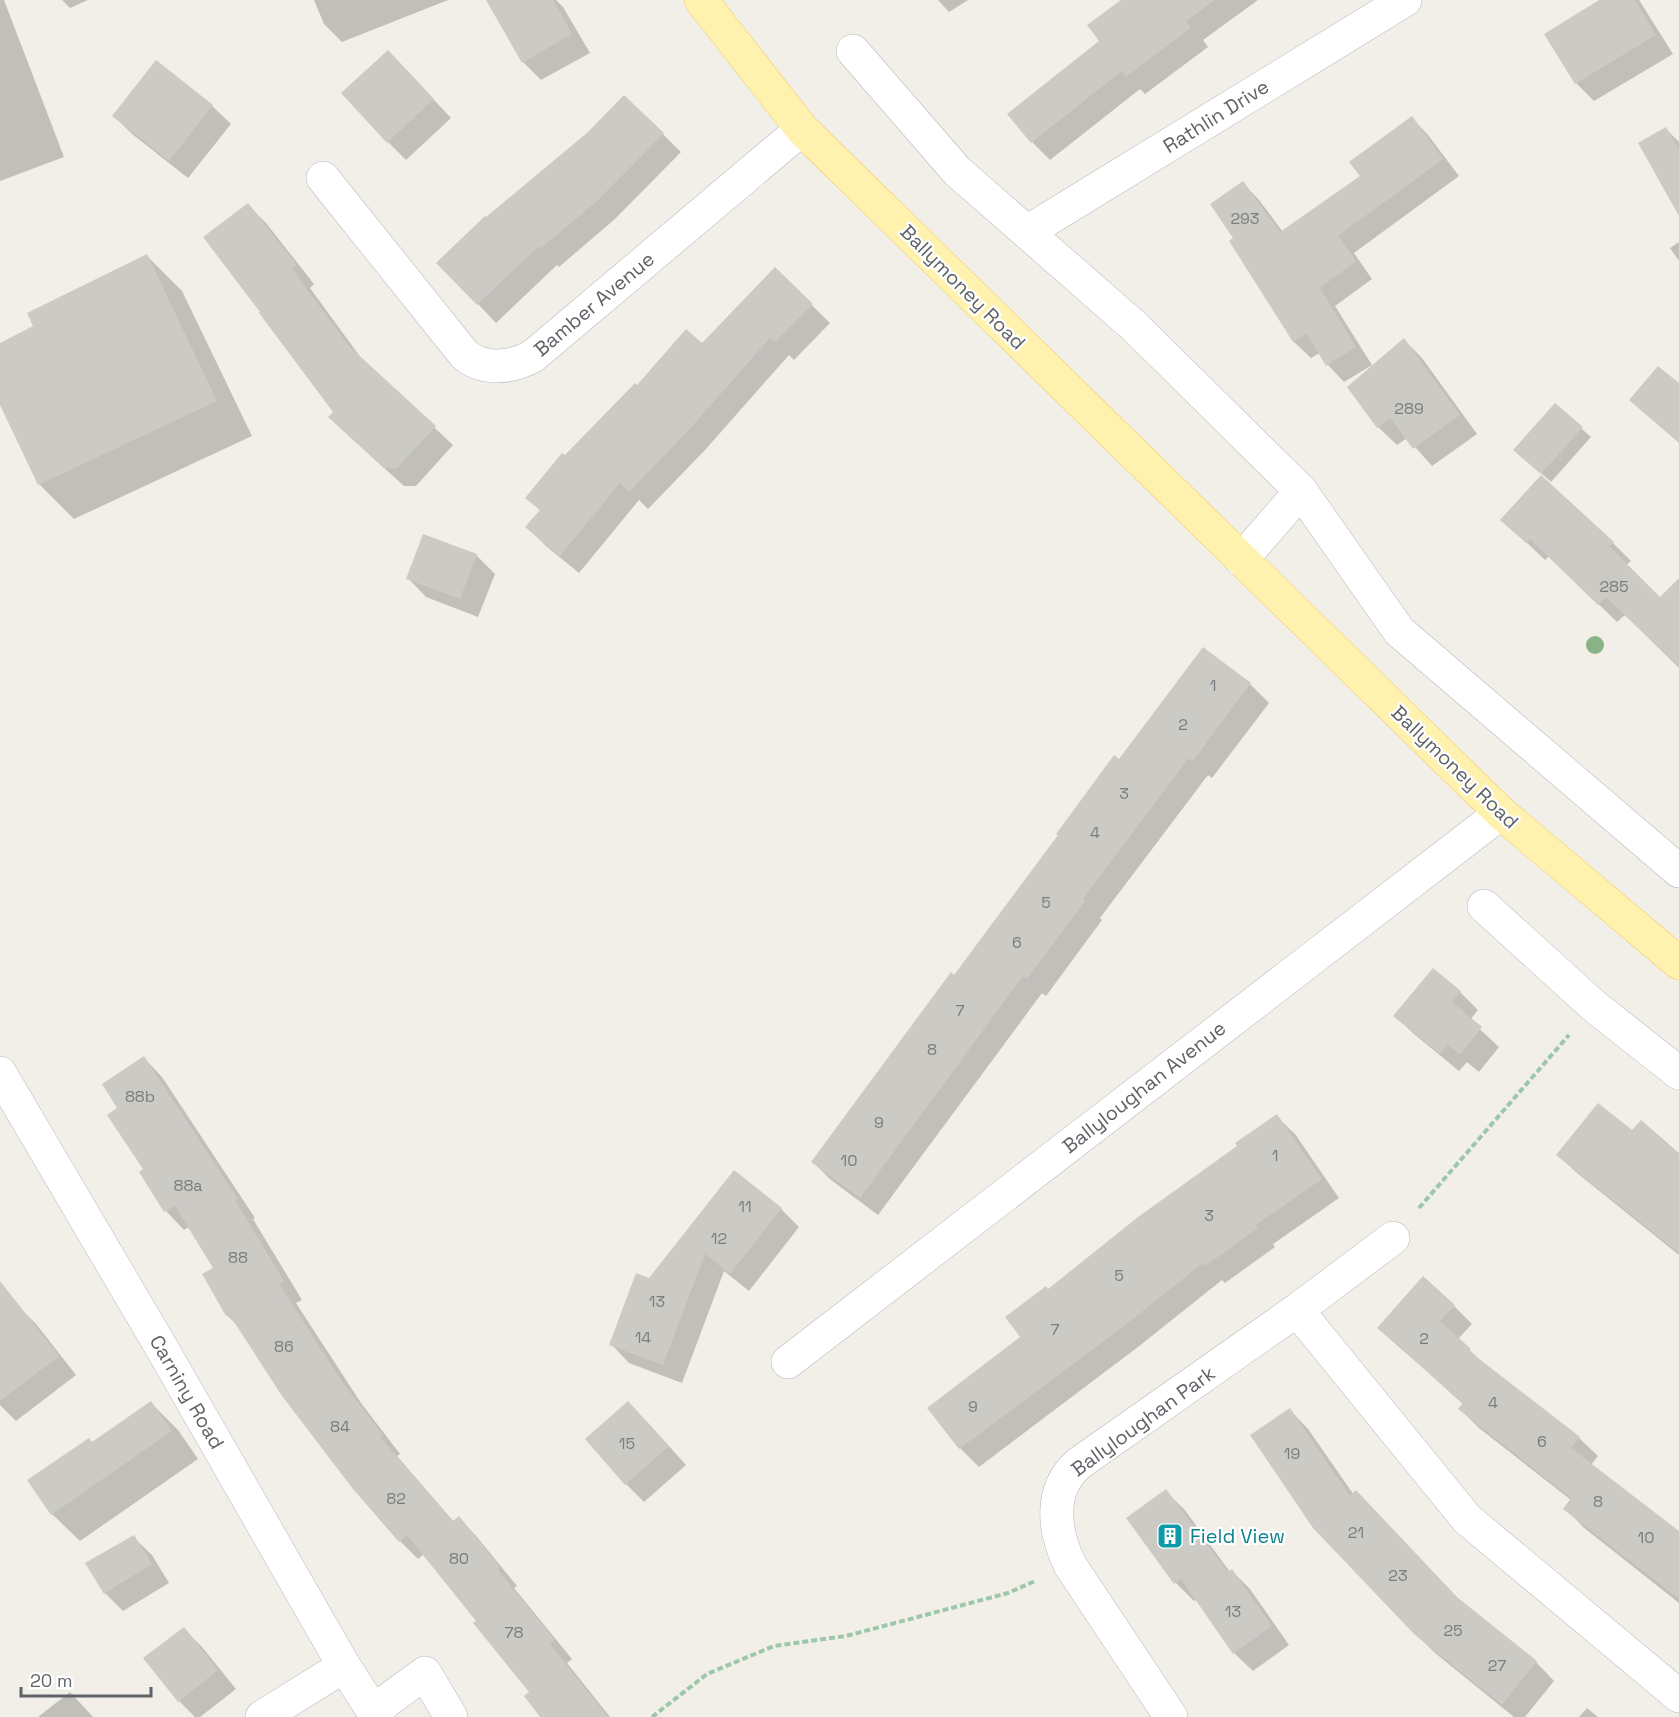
<svg xmlns="http://www.w3.org/2000/svg" width="1679" height="1717" viewBox="0 0 1679 1717" font-family="'Space Grotesk',sans-serif">
<rect width="100%" height="100%" fill="#f1efe8"/>
<!-- shadow -->
<g fill="#0003">
<path d="M0 0H4L64 157 0 181Z"/>
<path d="M62 0H88L70 8Z"/>
<path d="M314 0H448L342 42 324 24Z"/>
<path d="M525 0H556L563 7 590 53 541 80 523 62Z"/>
<path d="M938 0H968L949 12Z"/>
<path d="M1124 0H1258L1203 40 1208 47 1145 94 1140 89 1050 160 1032 142 1101 42Z"/>
<path d="M1602 0H1639L1673 54 1594 101 1576 83Z"/>
<path d="M156 62 212 106 231 124 188 178 132 134 114 116Z"/>
<path d="M406 70 451 118 406 160 388 142Z"/>
<path d="M625 97 681 152 615 219 559 267 557 265 496 323 478 304 589 133Z"/>
<path d="M1412 118 1428 135 1459 176 1354 253 1372 279 1335 306 1372 365 1344 382 1328 365 1320 353 1311 358 1294 342 1231 241 1235 238 1243 183 1259 200 1283 232 1362 176Z"/>
<path d="M1666 129 1679 142V213Z"/>
<path d="M248 205 266 223 314 284 310 288 364 362 453 445 416 486H404L349 436 335 412Z"/>
<path d="M1679 242V261L1670 248Z"/>
<path d="M147 256 182 291 252 436 74 519 39 484 0 402V344L35 327Z"/>
<path d="M775 269 830 323 794 360 789 355 705 450 648 509 639 500 579 573 546 546 527 527 541 511 527 497 565 457 702 345Z"/>
<path d="M1404 340 1422 358 1477 434 1432 466 1407 438 1397 445 1378 427Z"/>
<path d="M1555 405 1591 437 1551 482 1524 458Z"/>
<path d="M1503 520 1613 543 1631 561 1626 565 1660 599 1679 606V668L1625 615 1617 622 1549 556 1545 560Z"/>
<path d="M424 536 476 555 495 574 478 617 426 597 408 578Z"/>
<path d="M1203 649 1250 684 1269 703 1212 778 1208 775 1100 918 1102 920 1046 996 1042 993 878 1215 831 1180 813 1162Z"/>
<path d="M1460 992 1478 1010 1470 1020 1499 1047 1479 1072 1467 1062 1459 1071 1414 1034 1395 1016Z"/>
<path d="M144 1058 162 1077 255 1218 253 1219 302 1300 296 1303 361 1403 400 1454 397 1456 454 1522 459 1518 477 1537 517 1586 514 1588 572 1659 567 1663 610 1717H542L531 1692 478 1621 424 1554 418 1559 400 1541 238 1326 227 1315 215 1269 189 1227 184 1230 166 1211 141 1172 145 1170 119 1108Z"/>
<path d="M1276 1116 1295 1134 1339 1198 1273 1244 1275 1247 1225 1283 1222 1280 1138 1347 979 1467 960 1448 930 1408 1022 1337 1048 1290 1240 1147Z"/>
<path d="M1632 1132 1679 1155V1255L1577 1173 1558 1155Z"/>
<path d="M781 1209 799 1227 749 1291 724 1271 682 1383 629 1363 611 1344 649 1280Z"/>
<path d="M18 1306 36 1324 76 1375 16 1421 0 1405V1313Z"/>
<path d="M1454 1306 1472 1324 1458 1339 1488 1368 1579 1438 1598 1456 1591 1465 1679 1533V1603L1583 1527 1565 1508 1571 1500 1479 1428 1460 1409 1464 1405 1379 1328Z"/>
<path d="M151 1403 178 1430 198 1459 80 1541 52 1514Z"/>
<path d="M1290 1410 1308 1429 1354 1495 1461 1602 1536 1662 1554 1681 1525 1717H1514L1435 1653 1416 1634Z"/>
<path d="M647 1422 686 1465 644 1502 626 1484Z"/>
<path d="M1165 1491 1184 1509 1230 1572 1232 1571 1250 1589 1289 1645 1253 1671 1234 1653 1197 1599 1194 1601 1176 1583Z"/>
<path d="M133 1537 152 1555 169 1583 123 1611 105 1593Z"/>
<path d="M184 1629 202 1647 236 1689 200 1717H195L179 1701Z"/>
<path d="M70 1692 93 1717H38Z"/>
<path d="M1587 1708 1598 1717H1579Z"/>
</g>
<!-- building -->
<g fill="#cccac5">
<path d="M486 0H553L572 34 522 63Z"/>
<path d="M1121 0H1215L1186 21 1191 28 1126 77 1122 71 1031 143 1007 114 1099 41 1087 25Z"/>
<path d="M1599 0H1635L1656 35 1575 84 1544 34Z"/>
<path d="M388 50 434 99 387 143 341 93Z"/>
<path d="M156 60 213 105 169 161 112 116Z"/>
<path d="M624 95 664 133 597 201 540 249 538 247 477 305 436 263 485 216 486 217 588 132Z"/>
<path d="M1412 116 1443 159 1338 236 1356 261 1320 288 1356 347 1326 366 1307 334 1293 342 1229 241 1233 238 1210 204 1243 181 1280 232 1360 176 1349 162Z"/>
<path d="M1666 127 1679 149V216L1638 143Z"/>
<path d="M248 203 297 265 292 269 350 347 436 426 397 468H384L328 417 333 412 259 313 260 312 203 237Z"/>
<path d="M147 254 217 401 38 485 0 405V343L33 326 27 313Z"/>
<path d="M775 267 813 304 775 342 770 338 687 432 629 492 620 483 560 556 525 527 540 510 525 498 562 453 565 455 635 383 637 385 686 329 702 343Z"/>
<path d="M1404 338 1460 415 1413 449 1390 418 1377 428 1347 387Z"/>
<path d="M1658 366 1679 383V443L1629 400Z"/>
<path d="M1555 403 1583 427 1541 474 1513 450Z"/>
<path d="M1541 475 1614 542 1609 546 1660 597 1679 578V667L1606 597 1598 605 1530 539 1526 543 1500 520Z"/>
<path d="M423 534 477 554 460 599 406 579Z"/>
<path d="M1203 647 1251 683 1193 761 1189 758 1083 899 1085 901 1027 979 1023 976 860 1198 811 1162 951 972 954 975 1058 835 1056 834 1114 755 1119 759Z"/>
<path d="M1433 968 1461 991 1452 1002 1482 1027 1460 1055 1448 1045 1440 1054 1393 1016Z"/>
<path d="M144 1056 238 1199 235 1200 284 1281 279 1284 343 1383 383 1435 380 1437 453 1521 459 1516 500 1567 497 1569 555 1640 550 1644 608 1717H540L524 1696 529 1692 473 1623 476 1621 407 1535 399 1542 353 1489 282 1396 229 1314 226 1316 202 1274 213 1268 175 1206 164 1212 139 1172 143 1169 107 1115 117 1108 102 1084Z"/>
<path d="M1598 1103 1632 1130 1641 1120 1679 1153V1253L1556 1155Z"/>
<path d="M1277 1114 1322 1179 1256 1225 1258 1228 1205 1266 1203 1263 1120 1329 959 1449 927 1408 1020 1337 1005 1317 1046 1286 1048 1289 1138 1217 1237 1146 1235 1143Z"/>
<path d="M734 1170 782 1208 730 1274 705 1254 663 1365 609 1345 636 1273 649 1278Z"/>
<path d="M1423 1276 1455 1305 1440 1321 1471 1349 1469 1351 1580 1437 1571 1448 1679 1531V1599L1563 1509 1571 1498 1458 1409 1463 1403 1377 1328Z"/>
<path d="M0 1281 59 1356 0 1401Z"/>
<path d="M151 1401 172 1431 51 1515 27 1480 89 1438 92 1442Z"/>
<path d="M628 1401 669 1446 625 1485 585 1439Z"/>
<path d="M1290 1408 1350 1496 1356 1490 1457 1597 1537 1661 1502 1705 1415 1635 1313 1528 1250 1435Z"/>
<path d="M1166 1489 1228 1572 1232 1569 1272 1626 1233 1654 1181 1579 1174 1584 1126 1518Z"/>
<path d="M134 1535 152 1564 104 1594 85 1563Z"/>
<path d="M184 1627 218 1670 178 1702 143 1658Z"/>
</g>
<g fill="none" stroke-linecap="round" stroke-linejoin="round">
<!-- street casing -->
<g stroke="#b5b8bc" stroke-width="34">
<g id="street">
<path d="M853 51 957 171 1134 326 1301 491 1399 631 1679 871"/>
<path d="M323 178 464 354C482 371 512 368 533 356L802 129"/>
<path d="M1027 232 1405 0"/>
<path d="M1241 560 1301 491"/>
<path d="M1484 906 1594 1006 1679 1073"/>
<path d="M1297 1310 1467 1519 1679 1696"/>
<path d="M788 1362 1501 813"/>
<path d="M373 1711 425 1673 451 1717"/>
<path d="M262 1717 344 1666"/>
<path d="M1171 1717 1070 1565C1054 1532 1048 1491 1078 1464L1297 1310 1393 1238"/>
</g>
</g>
<!-- secondary casing -->
<g stroke="#b6babf" stroke-width="34">
<path id="secondary" d="M0 1073 164 1352 344 1666 377 1717"/>
</g>
<!-- primary casing -->
<g stroke="#f2c960" stroke-width="34">
<path id="primary" d="M701 0 802 129 1501 813 1679 963"/>
</g>
<!-- path -->
<g stroke="#9cc7a9" stroke-width="4" stroke-dasharray="6 3" stroke-linecap="butt">
<path d="M1419 1208 1569 1035"/>
<path d="M652 1717 707 1674 774 1646 846 1636 1008 1593 1035 1581"/>
</g>
<!-- street -->
<use href="#street" stroke="#fff" stroke-width="33"/>
<!-- secondary -->
<use href="#secondary" stroke="#fff" stroke-width="33"/>
<!-- primary -->
<use href="#primary" stroke="#fff2af" stroke-width="33"/>
</g>
<!-- trees -->
<circle fill="#89b387" cx="1595" cy="645" r="9"/>
<!-- icons -->
<defs>
<g id="building-square" transform="scale(1.35)"><rect x="-9" y="-9" width="18" height="18" rx="4" fill="#0f9aa8" stroke="#fff"/><path d="M-4-6H4V6H1V3H-1V6H-4ZM-2.5-4.3h1.7v1.8h-1.7ZM.8-4.3h1.7v1.8H.8ZM-2.5-1h1.7V.8h-1.7ZM.8-1h1.7V.8H.8Z" fill="#fff"/></g>
</defs>
<g fill-rule="evenodd">
<use href="#building-square" x="1170" y="1536"/>
</g>
<g text-anchor="middle" dominant-baseline="central" stroke-width="4.5" stroke-linejoin="round" paint-order="stroke">
<!-- number labels -->
<g font-size="16" fill="#7a7d7f">
<text x="1245" y="218">293</text>
<text x="1409" y="408">289</text>
<text x="1614" y="586">285</text>
<text x="1213" y="685">1</text>
<text x="1183" y="724">2</text>
<text x="1124" y="793">3</text>
<text x="1095" y="832">4</text>
<text x="1046" y="902">5</text>
<text x="1017" y="942">6</text>
<text x="960" y="1010">7</text>
<text x="932" y="1049">8</text>
<text x="140" y="1096">88b</text>
<text x="879" y="1122">9</text>
<text x="1275" y="1155">1</text>
<text x="849" y="1160">10</text>
<text x="188" y="1185">88a</text>
<text x="745" y="1206">11</text>
<text x="1209" y="1215">3</text>
<text x="719" y="1238">12</text>
<text x="238" y="1257">88</text>
<text x="1119" y="1275">5</text>
<text x="657" y="1301">13</text>
<text x="1055" y="1329">7</text>
<text x="643" y="1337">14</text>
<text x="1424" y="1338">2</text>
<text x="284" y="1346">86</text>
<text x="1493" y="1402">4</text>
<text x="973" y="1406">9</text>
<text x="340" y="1426">84</text>
<text x="1542" y="1441">6</text>
<text x="627" y="1443">15</text>
<text x="1292" y="1453">19</text>
<text x="396" y="1498">82</text>
<text x="1598" y="1501">8</text>
<text x="1356" y="1532">21</text>
<text x="1646" y="1537">10</text>
<text x="459" y="1558">80</text>
<text x="1398" y="1575">23</text>
<text x="1233" y="1611">13</text>
<text x="1453" y="1630">25</text>
<text x="514" y="1632">78</text>
<text x="1497" y="1665">27</text>
</g>
<!-- street labels -->
<g font-size="20" fill="#5f6368" stroke="#fff">
<text transform="translate(1216 116) rotate(-32)">Rathlin Drive</text>
<text transform="translate(963 287) rotate(45)">Ballymoney Road</text>
<text transform="translate(594 304) rotate(-40)">Bamber Avenue</text>
<text transform="translate(1455 767) rotate(44)">Ballymoney Road</text>
<text transform="translate(1144 1087) rotate(-38)">Ballyloughan Avenue</text>
<text transform="translate(187 1392) rotate(60)">Carniny Road</text>
<text transform="translate(1143 1421) rotate(-36)">Ballyloughan Park</text>
</g>
<!-- culture labels -->
<g font-size="20" fill="#0d838f" stroke="#fff" text-anchor="start">
<text x="1190" y="1536">Field View</text>
</g>
</g>
<!-- scale -->
<path d="M21 1687v9h130v-9" fill="none" stroke="#5f6368" stroke-width="3"/>
<text x="30" y="1687" font-size="18" fill="#5f6368" stroke="#ffffff" stroke-width="4.5" paint-order="stroke">20 m</text>
</svg>
